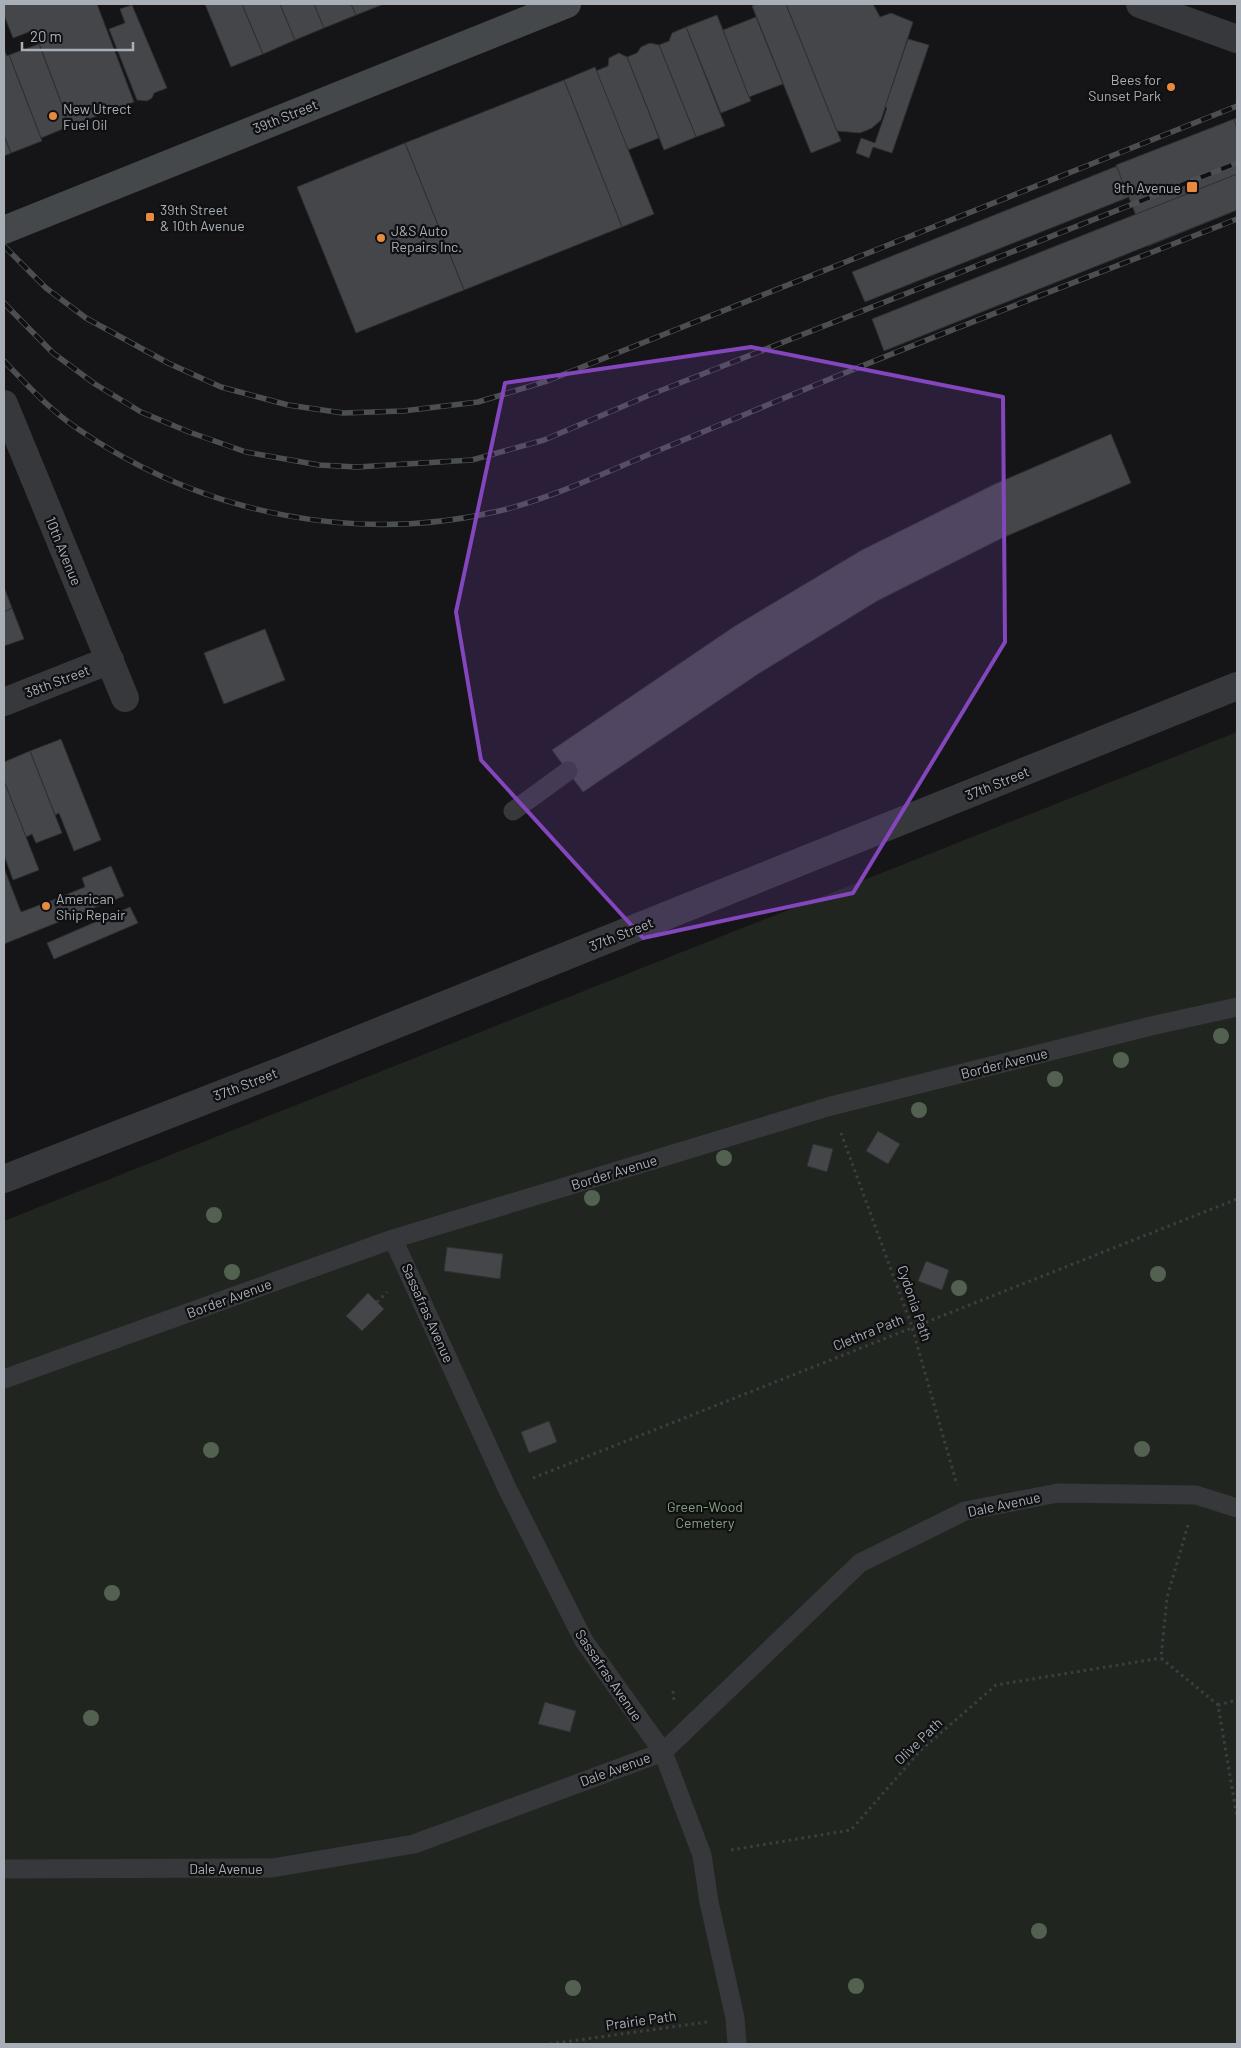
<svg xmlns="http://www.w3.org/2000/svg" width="1241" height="2048" viewBox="0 0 1241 2048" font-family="Barlow,sans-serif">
<rect width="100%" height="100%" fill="#151517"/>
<!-- green -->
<path fill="#20261f" d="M1237 732V2044H4V1221Z"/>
<!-- building -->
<g fill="#44464a" stroke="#2f3033">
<path d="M4 4H97L134 102 70 126 34 30 13 38 4 15Z"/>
<path d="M205 4H242L263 54 231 67Z"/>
<path d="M242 4H280L295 40 263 54Z"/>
<path d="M280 4H314L324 28 295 40Z"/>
<path d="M314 4H351L356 15 324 28Z"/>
<path d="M351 4H384L356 15Z"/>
<path d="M757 4H786L841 141 811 153 752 6Z"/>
<path d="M786 4H873L880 17 891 13 913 22 881 120 872 128 860 133 837 131Z"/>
<path d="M132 5 167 88 154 93 152 98 147 101 137 100 109 29 125 23 120 9Z"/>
<path d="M717 15 751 101 721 113 686 27Z"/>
<path d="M756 17 783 84 749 97 723 30Z"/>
<path d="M686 27 725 126 696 137 659 45 669 41 672 33Z"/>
<path d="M908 39 929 45 892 153 873 147 869 158 856 153 861 138 875 143 887 108 885 107Z"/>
<path d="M650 43 659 45 696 137 664 150 627 57 637 53 641 47Z"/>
<path d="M39 44 70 126 41 138 9 55Z"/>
<path d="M4 49 7 56 9 55 42 141 11 153 4 136Z"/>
<path d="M619 53 627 57 659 138 628 150 596 71 608 66 609 58Z"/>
<path d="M595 67 654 214 622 227 564 80Z"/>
<path d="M564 80 622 227 464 290 405 143Z"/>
<path d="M1237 118V154L865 302 852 272Z"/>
<path d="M1234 119 1237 129V210L1148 246 1116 165Z"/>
<path d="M4 136 11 153 4 156Z"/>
<path d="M405 143 464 290 356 333 297 187Z"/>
<path d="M1237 174V210L884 351 872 319Z"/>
<path d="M1111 434 1131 483 1002 538 877 601 758 674 583 792 552 750 735 626 862 550 995 484Z"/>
<path d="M4 587 12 608 4 612Z"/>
<path d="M12 608 24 639 4 646V612Z"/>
<path d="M265 629 285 680 224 704 204 653Z"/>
<path d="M61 739 101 840 74 851 59 813 55 815 30 751Z"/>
<path d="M30 751 62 833 36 843 32 834 26 837 4 781V762Z"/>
<path d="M4 781 39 870 13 880 4 855Z"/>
<path d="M111 866 124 896 61 921 53 900 85 887 82 878Z"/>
<path d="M4 868 21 912 53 900 61 921 4 944Z"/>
<path d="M130 907 138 923 54 959 47 943Z"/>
<path d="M878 1131 900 1144 888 1164 866 1151Z"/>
<path d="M813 1144 833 1149 827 1172 807 1166Z"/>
<path d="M447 1247 503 1254 500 1279 444 1271Z"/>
<path d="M926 1261 949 1270 942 1290 918 1281Z"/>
<path d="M368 1293 384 1309 362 1331 346 1316Z"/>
<path d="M549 1421 557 1442 529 1453 521 1432Z"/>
<path d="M545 1702 576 1711 570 1732 538 1724Z"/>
</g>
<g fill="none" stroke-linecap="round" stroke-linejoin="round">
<!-- path -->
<g stroke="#3c3f42" stroke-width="3" stroke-dasharray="2.5 4" stroke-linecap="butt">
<path d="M841 1133 912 1327 957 1485"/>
<path d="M377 1302 387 1292"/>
<path d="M533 1478 1237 1199"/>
<path d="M1188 1525 1167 1598 1161 1658 1218 1705 1237 1817"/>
<path d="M673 1691 674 1701"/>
<path d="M1218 1705 1237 1700"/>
<path d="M731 1850 851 1830 920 1751 996 1685 1161 1658"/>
<path d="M550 2044 707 2022"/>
</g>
<!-- lane -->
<g stroke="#36383c" stroke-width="19">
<path d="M513 811 568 771"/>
<path d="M393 1239 507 1488 584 1641 663 1752 702 1855 709 1902 735 2018 737 2044"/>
<path d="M4 1379 393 1239 831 1106 1151 1026 1237 1007"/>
<path d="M4 1869 272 1868 414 1844 663 1752 860 1563 965 1511 1058 1493 1196 1495 1237 1508"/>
</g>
<!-- street -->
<g stroke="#36383c" stroke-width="28">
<path d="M1140 4 1237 39"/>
<path d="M4 404 125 698"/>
<path d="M4 702 110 660"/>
<path d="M4 1179 283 1070 1237 686"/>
</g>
<!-- secondary -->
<path stroke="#44484b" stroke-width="28" d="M4 230 567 4"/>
<!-- rail casing -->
<g stroke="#4b4f52" stroke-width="5.5">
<g id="rail">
<path d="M4 246 46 288 86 318 168 363 221 387 288 405 343 413 403 411 478 402 547 381 1237 106"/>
<path d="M4 303 53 353 95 384 141 412 189 432 246 452 319 465 357 467 472 460 544 440 652 394 1237 163"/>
<path d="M4 361C27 385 51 411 78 429 203 515 360 546 507 509 555 496 600 475 645 456 705 431 765 406 825 381 961 325 1100 273 1237 219"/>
</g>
</g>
<!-- rail -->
<use href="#rail" stroke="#101012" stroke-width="4" stroke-dasharray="11" stroke-linecap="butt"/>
</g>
<!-- trees -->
<g fill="#536151">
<circle cx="1221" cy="1036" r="8"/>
<circle cx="1121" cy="1060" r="8"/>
<circle cx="1055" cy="1079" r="8"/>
<circle cx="919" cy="1110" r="8"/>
<circle cx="724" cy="1158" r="8"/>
<circle cx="592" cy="1198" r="8"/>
<circle cx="214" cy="1215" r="8"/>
<circle cx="232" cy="1272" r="8"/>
<circle cx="1158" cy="1274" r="8"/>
<circle cx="959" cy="1288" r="8"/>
<circle cx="1142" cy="1449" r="8"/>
<circle cx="211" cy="1450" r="8"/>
<circle cx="112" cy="1593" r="8"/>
<circle cx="91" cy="1718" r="8"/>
<circle cx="1039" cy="1931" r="8"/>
<circle cx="856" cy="1986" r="8"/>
<circle cx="573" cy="1988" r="8"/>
</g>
<!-- marked area -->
<path fill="#8446bd" fill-opacity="0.2" stroke="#8446bd" stroke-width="4" stroke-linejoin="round" d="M751 347 1003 397 1005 642 853 893 643 938 481 760 456 612 505 383Z"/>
<!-- markers -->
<g fill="#e78a3d" stroke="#101012" stroke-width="2">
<circle cx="1171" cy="87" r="5"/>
<circle cx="53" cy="116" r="5"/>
<rect x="1186" y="181" width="12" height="12" rx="2.5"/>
<rect x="145" y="212" width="10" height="10" rx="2.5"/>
<circle cx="381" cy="238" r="5"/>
<circle cx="46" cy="906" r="5"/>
</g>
<g text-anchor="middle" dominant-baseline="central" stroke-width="4.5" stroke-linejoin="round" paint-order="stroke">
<!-- poi labels -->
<g font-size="14" fill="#a8afb6" stroke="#101012" text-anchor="start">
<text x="1161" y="79" text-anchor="end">Bees for<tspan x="1161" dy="16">Sunset Park</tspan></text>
<text x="63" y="108">New Utrect<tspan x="63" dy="16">Fuel Oil</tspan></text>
<text x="1181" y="187" text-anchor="end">9th Avenue</text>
<text x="160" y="209">39th Street<tspan x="160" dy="16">&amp; 10th Avenue</tspan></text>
<text x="391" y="230">J&amp;S Auto<tspan x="391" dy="16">Repairs Inc.</tspan></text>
<text x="56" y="898">American<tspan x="56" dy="16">Ship Repair</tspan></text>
</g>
<!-- street labels -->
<g font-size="14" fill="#a8afb6" stroke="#101012">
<text transform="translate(285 116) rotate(-22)">39th Street</text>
<text transform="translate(64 551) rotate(68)">10th Avenue</text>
<text transform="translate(57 681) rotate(-21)">38th Street</text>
<text transform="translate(997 783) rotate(-22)">37th Street</text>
<text transform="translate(621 934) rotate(-22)">37th Street</text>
<text transform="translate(1004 1063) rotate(-14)">Border Avenue</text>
<text transform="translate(245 1084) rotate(-21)">37th Street</text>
<text transform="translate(614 1172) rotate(-17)">Border Avenue</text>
<text transform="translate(229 1298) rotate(-20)">Border Avenue</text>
<text transform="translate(915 1303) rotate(71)">Cydonia Path</text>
<text transform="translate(428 1313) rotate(66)">Sassafras Avenue</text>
<text transform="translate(868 1332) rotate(-22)">Clethra Path</text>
<text transform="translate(1004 1504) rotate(-12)">Dale Avenue</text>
<text transform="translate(609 1675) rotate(56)">Sassafras Avenue</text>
<text transform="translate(918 1741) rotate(-44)">Olive Path</text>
<text transform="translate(615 1769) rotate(-20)">Dale Avenue</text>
<text x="226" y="1868">Dale Avenue</text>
<text transform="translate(641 2020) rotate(-8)">Prairie Path</text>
</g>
<!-- park labels -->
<g font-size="14" fill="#85a080" stroke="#101012">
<text x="705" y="1506">Green-Wood<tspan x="705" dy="16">Cemetery</tspan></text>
</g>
</g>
<!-- border -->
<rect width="1241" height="2048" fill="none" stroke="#a8afb6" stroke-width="10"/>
<!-- scale -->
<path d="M22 42v8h111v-8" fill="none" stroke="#a8afb6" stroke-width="2.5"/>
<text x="30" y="42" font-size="15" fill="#a8afb6" stroke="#101012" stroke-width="4" paint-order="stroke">20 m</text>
</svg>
